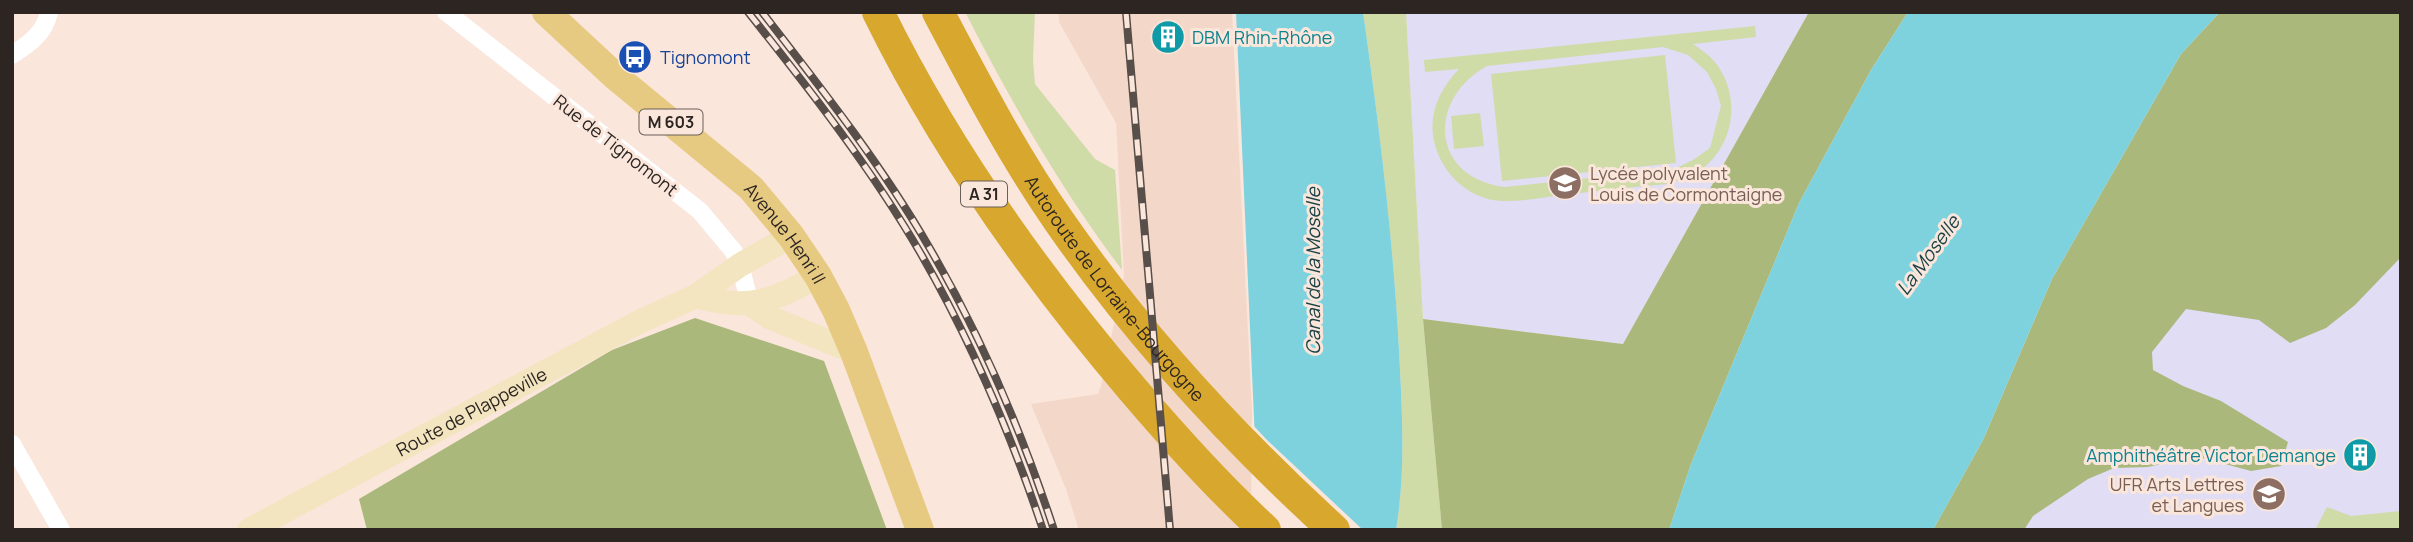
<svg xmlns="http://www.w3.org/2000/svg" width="2413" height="542" viewBox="0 0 2413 542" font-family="Manrope,sans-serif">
<rect width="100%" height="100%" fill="#fae6db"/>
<!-- built -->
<path fill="#f3d8ca" d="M1059 12H1232L1252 412 1251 530H1079L1066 489 1031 404 1098 394 1101 386 1124 276 1116 123 1059 22Z"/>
<!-- education -->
<g fill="#e0ddf4">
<path d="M1406 12H1809L1623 344 1423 319Z"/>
<path d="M2401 75V530H2005L2050 426Z"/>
</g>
<!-- green -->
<g fill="#cfdca8" fill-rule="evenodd">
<path d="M965 12H1035L1033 60 1035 84 1095 159 1115 170 1122 270C1061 189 1011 102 965 12Z"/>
<path d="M1363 12H1406L1423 319 1442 530H1396C1406 470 1402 410 1399 350 1393 237 1379 125 1363 12Z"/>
<path d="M1755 26 1756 37 1693 44C1700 49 1708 54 1714 61 1741 93 1736 143 1702 169 1692 176 1679 180 1667 184 1635 187 1603 190 1571 194 1549 196 1524 202 1501 201 1468 199 1441 173 1434 141 1428 113 1440 89 1459 69L1425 72 1424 60ZM1663 47 1688 55 1707 72 1716 89 1721 106 1710 148 1693 160 1674 169 1505 187C1431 178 1426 100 1487 66Z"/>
<path d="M1665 55 1676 163 1502 181 1491 74Z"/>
<path d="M1480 113 1484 146 1454 149 1451 116Z"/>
<path d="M2327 507 2351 516 2401 511V530H2315Z"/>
</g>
<!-- forest -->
<g fill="#aab87b">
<path d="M1809 12H1908L1871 70 1799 203 1691 464 1669 530H1442L1423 319 1623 344Z"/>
<path d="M2220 12H2401V257L2355 305 2326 328 2290 343 2259 320 2186 309 2152 352 2153 370 2183 386 2221 401 2288 442 2281 466 2251 471 2195 456 2148 467 2114 468 2088 479 2033 516 2024 530H1933L1983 440 2052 279 2181 54Z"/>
<path d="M695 318 824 361 887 530H367L359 499 612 350Z"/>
</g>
<!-- water -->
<g fill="#7dd2dd">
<path d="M1236 12H1363C1379 125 1393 236 1399 350 1402 410 1406 470 1396 530H1259Z"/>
<path d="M1908 12H2220L2181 54 2052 279 1983 440 1933 530H1669L1691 464 1799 203 1871 70Z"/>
</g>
<!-- pier -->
<path fill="#fae6db" d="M1251 423 1268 441 1363 530H1256Z"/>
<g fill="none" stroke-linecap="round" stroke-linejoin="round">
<!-- street -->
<g stroke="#fff" stroke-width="18">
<path d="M446 12 700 211 734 252 740 265 750 304"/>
<path d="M12 55C29 44 45 33 49 12"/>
<path d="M12 444 61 530"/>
</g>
<!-- secondary -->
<g stroke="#f3e5c0" stroke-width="24">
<path d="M696 296C747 311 773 302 818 276"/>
<path d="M750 304 771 318 854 352"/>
<path id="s1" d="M249 530 639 322 696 296 740 265 791 236"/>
</g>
<!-- primary -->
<path stroke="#e7ca82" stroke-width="28" id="s2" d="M546 12 616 77 751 188 791 236 818 276 836 310 854 352 920 530"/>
<!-- highway -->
<g stroke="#d7a72e" stroke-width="32">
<path d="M878 12C945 149 1035 275 1134 391 1175 439 1218 487 1265 530"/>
<path id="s3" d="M938 12C976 84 1014 157 1061 224 1139 336 1233 438 1334 530"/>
</g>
<!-- rail casing -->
<g stroke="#594f4a" stroke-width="8">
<g id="rail">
<path d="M748 12C810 90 871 168 921 254 971 341 1011 434 1043 530"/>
<path d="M762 12C821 88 881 164 929 247 981 336 1022 432 1054 530"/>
<path d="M1126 12 1170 530"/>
</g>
</g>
<!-- rail -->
<use href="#rail" stroke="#fae6db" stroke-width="5" stroke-dasharray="16" stroke-linecap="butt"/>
</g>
<!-- icons -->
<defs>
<g id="building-disc" transform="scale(1.75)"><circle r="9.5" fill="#0f9aa8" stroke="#fae6db"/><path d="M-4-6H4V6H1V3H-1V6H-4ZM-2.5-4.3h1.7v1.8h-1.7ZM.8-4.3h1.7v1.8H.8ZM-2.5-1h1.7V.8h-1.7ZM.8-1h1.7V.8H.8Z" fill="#fff"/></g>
<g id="bus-disc" transform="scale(1.75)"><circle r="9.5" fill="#1a4fb4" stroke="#fae6db"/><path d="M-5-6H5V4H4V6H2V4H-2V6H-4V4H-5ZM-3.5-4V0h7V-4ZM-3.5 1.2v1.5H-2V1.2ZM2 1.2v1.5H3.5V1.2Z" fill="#fff"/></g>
<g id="school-disc" transform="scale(1.75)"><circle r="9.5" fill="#8d6e63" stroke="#fae6db"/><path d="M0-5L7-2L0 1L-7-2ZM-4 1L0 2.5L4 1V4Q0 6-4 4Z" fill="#fff"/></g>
<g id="university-disc" transform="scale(1.75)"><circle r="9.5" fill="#8d6e63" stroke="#fae6db"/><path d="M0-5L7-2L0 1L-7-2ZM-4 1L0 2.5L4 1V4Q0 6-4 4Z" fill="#fff"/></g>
</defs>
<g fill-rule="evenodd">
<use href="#building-disc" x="1168" y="37"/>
<use href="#bus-disc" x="635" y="57"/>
<use href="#school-disc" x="1565" y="183"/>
<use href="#building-disc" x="2360" y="455"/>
<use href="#university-disc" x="2269" y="494"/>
</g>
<g text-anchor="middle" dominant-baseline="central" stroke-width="6" stroke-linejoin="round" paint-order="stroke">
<!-- shield labels -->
<g fill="#fae6db" stroke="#6a5f59" stroke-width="2">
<rect x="639.5" y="109.5" width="63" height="25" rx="5"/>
<rect x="961" y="181.5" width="46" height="25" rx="5"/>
</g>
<g font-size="16" font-weight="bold" fill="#2c2521">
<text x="671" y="122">M 603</text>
<text x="984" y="194">A 31</text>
</g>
<!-- culture labels -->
<g font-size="18" fill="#0d838f" stroke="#fae6db" text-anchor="start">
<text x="1192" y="37">DBM Rhin-Rhône</text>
<text x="2336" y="455" text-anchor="end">Amphithéâtre Victor Demange</text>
</g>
<!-- transit labels -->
<g font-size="18" fill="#164399" stroke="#fae6db" text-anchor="start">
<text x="660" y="57">Tignomont</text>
</g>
<!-- street labels -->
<g font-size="18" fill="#2c2521" stroke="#fae6db">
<text transform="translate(616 145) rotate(38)">Rue de Tignomont</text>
<text stroke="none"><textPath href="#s2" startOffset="327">Avenue Henri II</textPath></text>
<text stroke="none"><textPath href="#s3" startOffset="329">Autoroute de Lorraine-Bourgogne</textPath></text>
<text stroke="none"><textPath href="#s1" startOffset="252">Route de Plappeville</textPath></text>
</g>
<!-- education labels -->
<g font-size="18" fill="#785e54" stroke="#fae6db" text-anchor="start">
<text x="1590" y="173">Lycée polyvalent<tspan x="1590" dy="21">Louis de Cormontaigne</tspan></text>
<text x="2244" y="484" text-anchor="end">UFR Arts Lettres<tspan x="2244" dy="21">et Langues</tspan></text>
</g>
<!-- water labels -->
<g font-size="19" font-style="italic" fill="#173f44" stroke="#fae6db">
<text transform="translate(1928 255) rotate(-54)">La Moselle</text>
<text transform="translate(1313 271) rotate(-90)">Canal de la Moselle</text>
</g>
</g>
<!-- border -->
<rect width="2413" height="542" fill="none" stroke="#2c2521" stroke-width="28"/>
</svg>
